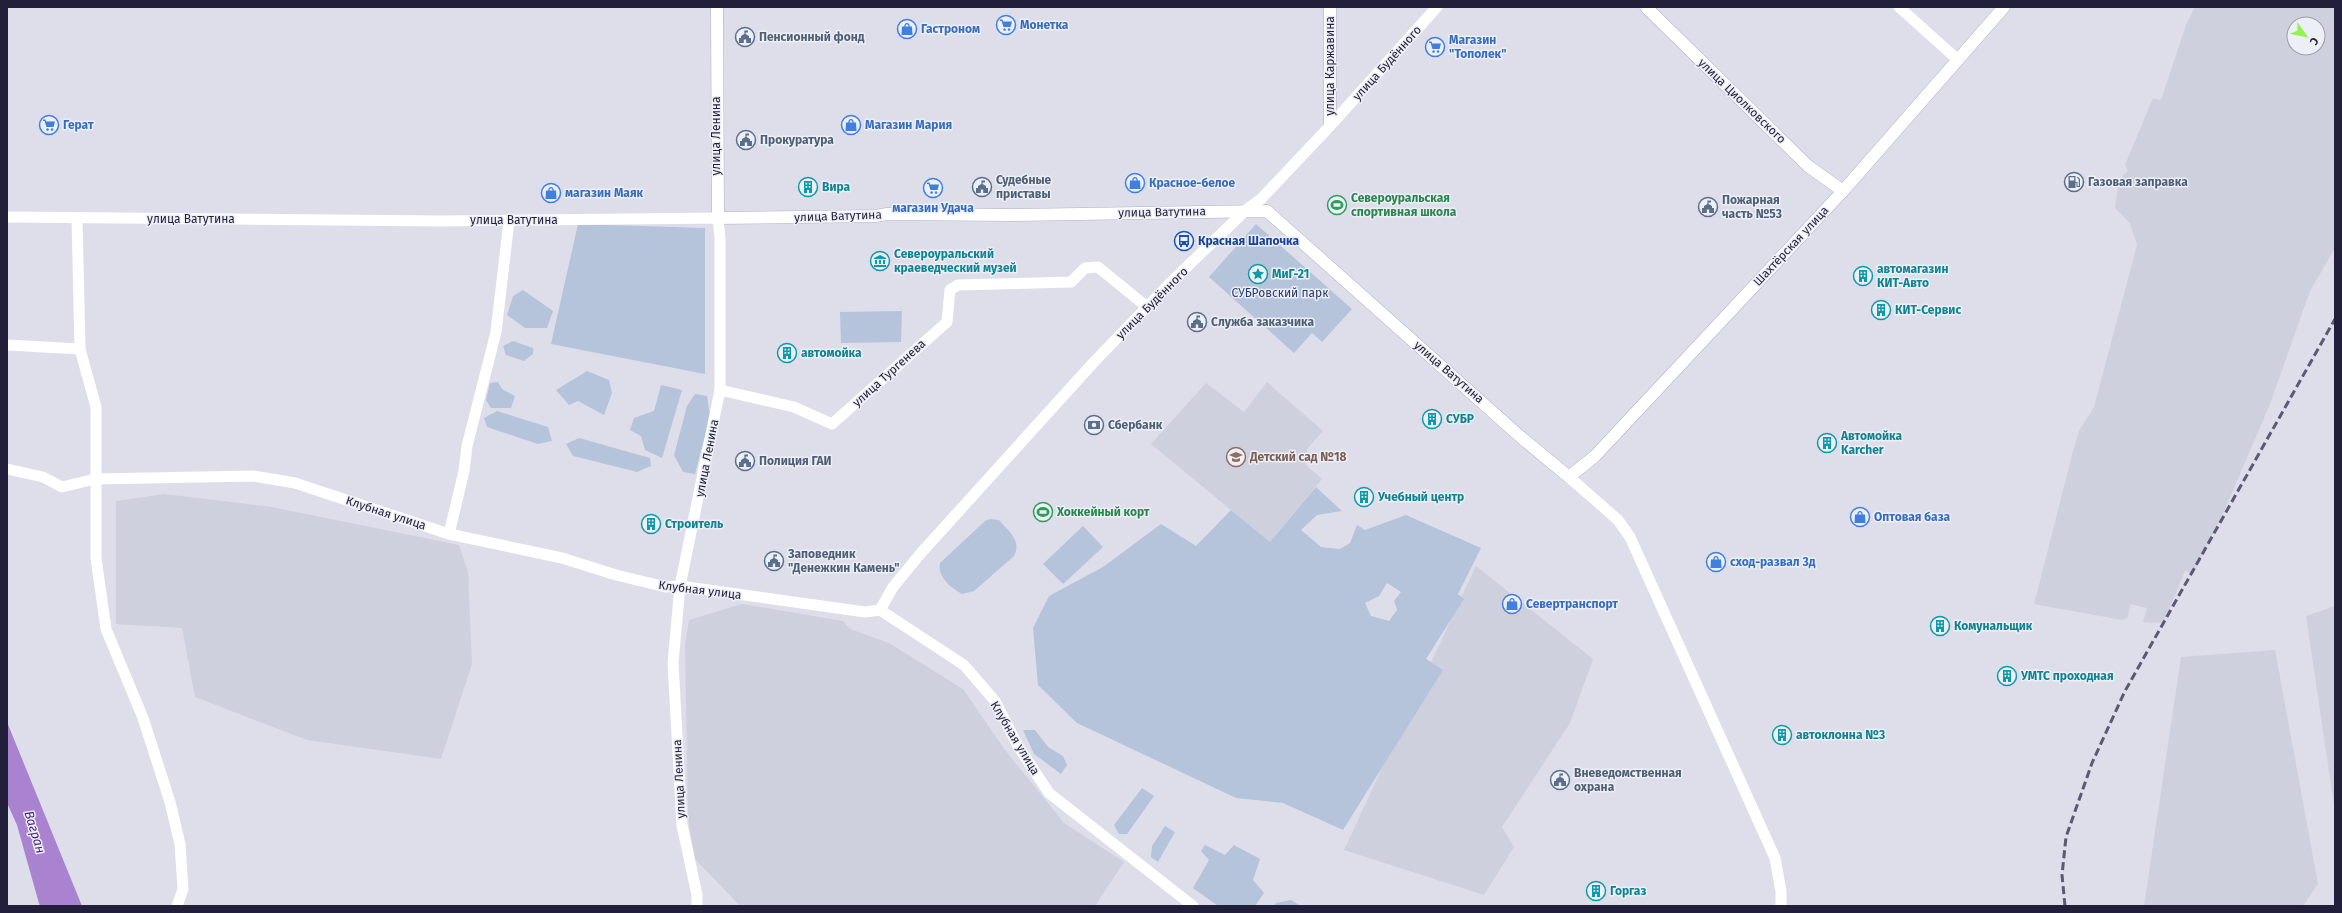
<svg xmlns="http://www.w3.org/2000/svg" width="2342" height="913" viewBox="0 0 2342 913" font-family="'Fira Sans',sans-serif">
<rect width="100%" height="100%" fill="#dddee9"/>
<!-- built -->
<g fill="#ced0dd" fill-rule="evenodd">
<path d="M2195 7H2335V248L2310 291 2270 404 2225 509 2193 574 2185 571 2163 623 2143 622 2147 608 2130 604 2128 617 2122 620 2034 604 2072 455 2079 431 2094 407 2137 245 2130 223 2115 208 2117 192 2123 175 2128 171 2125 165 2153 98 2161 100 2186 25ZM2294 24H2318V48H2294Z"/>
<path d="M1267 382 1323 431 1307 449 1305 464 1322 479 1270 542 1151 444 1206 383 1244 412Z"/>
<path d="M164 494 272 507 459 545 468 572 472 664 441 759 307 740 195 697 182 628 116 624V501Z"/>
<path d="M1476 566 1593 659 1570 723 1502 827 1514 847 1484 895 1344 850Z"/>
<path d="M742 604 843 621 850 629 889 643 963 689 1005 750 1064 823 1124 862 1095 906H740L695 859 688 818 685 645 689 620Z"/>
<path d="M2335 606V812L2306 616Z"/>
<path d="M2275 650 2318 884 2303 906H2144L2181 657Z"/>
</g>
<!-- green -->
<g fill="#b5c4db" fill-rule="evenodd">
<path d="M578 224 705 228V374L551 344Z"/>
<path d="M1256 224 1352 309 1322 342 1312 333 1294 353 1209 277Z"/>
<path d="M523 290 553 311 547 328H525L507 315 513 296Z"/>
<path d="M902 311 901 342 841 343 840 312Z"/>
<path d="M513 341 533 348V354L524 361 506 355 503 346Z"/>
<path d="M587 371 609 380 612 393 604 415 578 401 569 405 556 390Z"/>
<path d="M498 382 502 389 515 396 511 408H491L486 400 490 383Z"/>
<path d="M661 385 682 390 662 458 645 450 641 436 630 430 634 418 654 411Z"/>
<path d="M695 394 707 396 710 416 695 474 683 472 674 455 687 406Z"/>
<path d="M497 411 548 427 552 441 538 444 487 427 484 418Z"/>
<path d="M579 438 650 458 651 466 637 472 573 456 566 444Z"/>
<path d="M1316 487 1342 511 1317 515 1301 530 1321 547 1340 549 1350 543 1357 525 1365 530 1406 515 1481 548 1458 594 1464 599 1426 659 1443 670 1343 830 1283 803 1236 798 1077 723 1038 685 1033 628 1049 596 1103 567 1161 524 1196 546 1231 510 1270 542ZM1387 583 1401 592 1394 601 1397 610 1389 621 1371 616 1365 603 1379 596Z"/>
<path d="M990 519 999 520C1009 532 1022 540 1014 556L974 591 962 594C951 588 937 577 940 563L985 521Z"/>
<path d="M1083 526 1103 547 1063 584 1043 564Z"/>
<path d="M1023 730H1035L1048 747 1063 756 1067 765 1061 774 1034 754Z"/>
<path d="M1142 788 1154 796 1127 834H1119L1114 825Z"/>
<path d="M1165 826 1175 832 1158 862 1151 857 1152 846Z"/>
<path d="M1205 845 1225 855 1234 845 1260 859 1253 880 1264 893 1255 906H1218L1193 888 1209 860 1201 851Z"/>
<path d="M1291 900 1301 906H1274L1276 903Z"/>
</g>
<!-- water -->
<path fill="#aa83d0" d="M7 722 82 906H40L38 900 17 825 7 803Z"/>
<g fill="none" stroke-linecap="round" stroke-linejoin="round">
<!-- secondary casing -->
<g stroke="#b0b1c9" stroke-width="13">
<g id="secondary">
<path d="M717 7 718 218 875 216 887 214 1011 215 1267 211 1523 439 1569 477 1595 456 1843 191 2004 7"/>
<path d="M1330 7V126"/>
<path d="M1646 7 1808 166 1843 191"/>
</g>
</g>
<!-- street -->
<g stroke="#fff" stroke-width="11">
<path d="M1899 7 1958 60"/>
<path d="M7 217 441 221 718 218 720 239V390L680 586 673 663 682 825 697 895V906"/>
<path d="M77 218 80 349 96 407V558L106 629 143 718 170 802 180 844 183 889 177 906"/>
<path d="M7 345 80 349"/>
<path d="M720 390 794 407 832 424 947 322 950 290 958 285 1071 282 1085 268 1098 267 1147 307"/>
<path d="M7 469 43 477 62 487 95 479 253 476 295 483 449 534 562 558 616 575 666 587 680 586 865 612 880 610 964 665 995 701 1018 746 1049 793 1193 906"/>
<path d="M1569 477 1618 520 1630 537 1775 858 1781 891V906"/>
<path d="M449 534 464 471 467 446 496 332 509 221"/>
<path d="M880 610 893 587 921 553 1093 363 1172 281 1246 210 1261 199 1330 126 1437 7"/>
</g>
<!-- secondary -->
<use href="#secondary" stroke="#fff" stroke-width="12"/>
<!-- rail -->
<path stroke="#5b5975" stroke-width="3" stroke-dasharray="8 4" stroke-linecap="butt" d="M2065 906 2062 875 2066 837 2092 763 2125 691 2335 319"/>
</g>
<!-- icons -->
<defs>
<g id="supermarket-ring" transform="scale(1)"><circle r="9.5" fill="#edeff6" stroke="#3f7fe0" stroke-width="1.5"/><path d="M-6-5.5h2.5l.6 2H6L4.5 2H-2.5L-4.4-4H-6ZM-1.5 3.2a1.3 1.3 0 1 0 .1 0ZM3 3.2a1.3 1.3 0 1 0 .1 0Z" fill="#3f7fe0"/></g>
<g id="shop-ring" transform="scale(1)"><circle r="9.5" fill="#edeff6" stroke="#3f7fe0" stroke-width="1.5"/><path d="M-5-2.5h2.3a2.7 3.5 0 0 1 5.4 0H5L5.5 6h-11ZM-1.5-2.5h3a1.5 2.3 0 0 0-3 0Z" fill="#3f7fe0"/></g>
<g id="civic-ring" transform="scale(1)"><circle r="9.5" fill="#edeff6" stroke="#5c6f8a" stroke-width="1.5"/><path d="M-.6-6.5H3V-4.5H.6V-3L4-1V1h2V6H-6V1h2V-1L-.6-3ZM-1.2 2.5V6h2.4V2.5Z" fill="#5c6f8a"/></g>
<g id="fuel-ring" transform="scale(1)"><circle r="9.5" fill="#edeff6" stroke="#5c6f8a" stroke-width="1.5"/><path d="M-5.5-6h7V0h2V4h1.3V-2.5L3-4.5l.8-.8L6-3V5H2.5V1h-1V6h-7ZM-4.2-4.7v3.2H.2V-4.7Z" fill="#5c6f8a"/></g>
<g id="building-ring" transform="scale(1)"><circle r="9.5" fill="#edeff6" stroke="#0f9aa8" stroke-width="1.5"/><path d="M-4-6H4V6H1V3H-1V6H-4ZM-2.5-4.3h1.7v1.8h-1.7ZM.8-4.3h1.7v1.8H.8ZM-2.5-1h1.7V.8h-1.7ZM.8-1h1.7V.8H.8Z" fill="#0f9aa8"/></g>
<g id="stadium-ring" transform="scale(1)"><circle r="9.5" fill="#edeff6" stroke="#2e9e5b" stroke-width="1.5"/><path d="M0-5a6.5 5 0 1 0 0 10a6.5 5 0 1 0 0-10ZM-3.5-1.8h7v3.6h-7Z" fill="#2e9e5b"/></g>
<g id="bus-ring" transform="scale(1)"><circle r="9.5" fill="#edeff6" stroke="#1a4fb4" stroke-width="1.5"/><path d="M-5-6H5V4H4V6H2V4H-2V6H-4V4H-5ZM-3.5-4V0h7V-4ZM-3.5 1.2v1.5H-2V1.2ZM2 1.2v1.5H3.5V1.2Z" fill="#1a4fb4"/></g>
<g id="museum-ring" transform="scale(1)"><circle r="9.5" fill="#edeff6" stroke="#0f9aa8" stroke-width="1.5"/><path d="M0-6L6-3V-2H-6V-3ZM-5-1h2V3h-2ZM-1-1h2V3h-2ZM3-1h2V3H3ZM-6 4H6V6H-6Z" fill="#0f9aa8"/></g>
<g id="sight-ring" transform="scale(1)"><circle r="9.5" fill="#edeff6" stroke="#0f9aa8" stroke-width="1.5"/><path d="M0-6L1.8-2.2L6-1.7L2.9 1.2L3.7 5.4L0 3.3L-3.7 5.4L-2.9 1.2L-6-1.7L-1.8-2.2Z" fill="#0f9aa8"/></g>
<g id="bank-ring" transform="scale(1)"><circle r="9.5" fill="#edeff6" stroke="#5c6f8a" stroke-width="1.5"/><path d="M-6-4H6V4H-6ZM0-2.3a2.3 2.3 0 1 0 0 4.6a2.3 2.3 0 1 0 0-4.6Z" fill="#5c6f8a"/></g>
<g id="school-ring" transform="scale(1)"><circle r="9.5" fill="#edeff6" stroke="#8d6e63" stroke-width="1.5"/><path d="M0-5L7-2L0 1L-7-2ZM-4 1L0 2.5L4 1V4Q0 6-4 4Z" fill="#8d6e63"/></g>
</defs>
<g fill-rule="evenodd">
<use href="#supermarket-ring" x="1006" y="25"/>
<use href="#shop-ring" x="907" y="29"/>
<use href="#civic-ring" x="745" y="37"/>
<use href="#supermarket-ring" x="1435" y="47"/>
<use href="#supermarket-ring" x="49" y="125"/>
<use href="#shop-ring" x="851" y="125"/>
<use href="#civic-ring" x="746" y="140"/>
<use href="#fuel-ring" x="2074" y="182"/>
<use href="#shop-ring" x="1135" y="183"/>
<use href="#building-ring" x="808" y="187"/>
<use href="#civic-ring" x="982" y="187"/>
<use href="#supermarket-ring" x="933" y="188"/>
<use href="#shop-ring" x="551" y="193"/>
<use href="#stadium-ring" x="1337" y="205"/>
<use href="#civic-ring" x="1708" y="207"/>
<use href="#bus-ring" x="1184" y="241"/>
<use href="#museum-ring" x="880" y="261"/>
<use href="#sight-ring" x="1258" y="274"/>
<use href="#building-ring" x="1863" y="276"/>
<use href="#building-ring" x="1881" y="310"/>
<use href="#civic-ring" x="1197" y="322"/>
<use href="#building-ring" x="787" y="353"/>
<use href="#building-ring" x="1432" y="419"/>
<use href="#bank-ring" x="1094" y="425"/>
<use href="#building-ring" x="1827" y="443"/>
<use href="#school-ring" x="1236" y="457"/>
<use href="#civic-ring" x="745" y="461"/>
<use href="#building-ring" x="1364" y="497"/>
<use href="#stadium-ring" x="1043" y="512"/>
<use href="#shop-ring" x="1860" y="517"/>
<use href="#building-ring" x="651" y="524"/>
<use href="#civic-ring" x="774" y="561"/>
<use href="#shop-ring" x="1716" y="562"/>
<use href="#shop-ring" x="1512" y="604"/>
<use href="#building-ring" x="1940" y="626"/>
<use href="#building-ring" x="2007" y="676"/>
<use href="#building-ring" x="1782" y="735"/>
<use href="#civic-ring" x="1560" y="780"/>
<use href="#building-ring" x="1596" y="891"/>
</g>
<g text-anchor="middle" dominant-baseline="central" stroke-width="3" stroke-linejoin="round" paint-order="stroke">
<!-- shop labels -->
<g font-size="12" font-weight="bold" fill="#366cbe" stroke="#edeff6" text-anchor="start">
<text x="1020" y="25">Монетка</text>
<text x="921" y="29">Гастроном</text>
<text x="1449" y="40">Магазин<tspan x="1449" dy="14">"Тополек"</tspan></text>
<text x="63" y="125">Герат</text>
<text x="865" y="125">Магазин Мария</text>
<text x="1149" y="183">Красное-белое</text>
<text x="565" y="193">магазин Маяк</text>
<text x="933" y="208" text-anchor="middle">магазин Удача</text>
<text x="1874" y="517">Оптовая база</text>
<text x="1730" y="562">сход-развал 3д</text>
<text x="1526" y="604">Севертранспорт</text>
</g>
<!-- service labels -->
<g font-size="12" font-weight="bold" fill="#4e5e75" stroke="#edeff6" text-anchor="start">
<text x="759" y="37">Пенсионный фонд</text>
<text x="760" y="140">Прокуратура</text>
<text x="996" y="180">Судебные<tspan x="996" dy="14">приставы</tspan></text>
<text x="2088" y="182">Газовая заправка</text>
<text x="1722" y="200">Пожарная<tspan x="1722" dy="14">часть №53</tspan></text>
<text x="1211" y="322">Служба заказчика</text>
<text x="1108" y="425">Сбербанк</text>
<text x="759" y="461">Полиция ГАИ</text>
<text x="788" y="554">Заповедник<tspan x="788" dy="14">"Денежкин Камень"</tspan></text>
<text x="1574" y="773">Вневедомственная<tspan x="1574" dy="14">охрана</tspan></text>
</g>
<!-- street labels -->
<g font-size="12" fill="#211f39" stroke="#edeff6">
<text transform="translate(1387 63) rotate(-48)">улица Будённого</text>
<text transform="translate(1330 66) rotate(-90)">улица Каржавина</text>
<text transform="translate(1742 101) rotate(44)">улица Циолковского</text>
<text transform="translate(716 136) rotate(-90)">улица Ленина</text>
<text transform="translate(1162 212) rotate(-1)">улица Ватутина</text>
<text transform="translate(838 216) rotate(-2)">улица Ватутина</text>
<text x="191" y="219">улица Ватутина</text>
<text x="514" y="220">улица Ватутина</text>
<text transform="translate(1791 246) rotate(-47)">Шахтёрская улица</text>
<text transform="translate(1152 303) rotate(-45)">улица Будённого</text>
<text transform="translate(1449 372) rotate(41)">улица Ватутина</text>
<text transform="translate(889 373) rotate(-42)">улица Тургенева</text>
<text transform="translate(707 458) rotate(-79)">улица Ленина</text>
<text transform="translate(386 513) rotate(18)">Клубная улица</text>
<text transform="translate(700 590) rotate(7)">Клубная улица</text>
<text transform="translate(1015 738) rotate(59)">Клубная улица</text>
<text transform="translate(679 779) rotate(-93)">улица Ленина</text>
</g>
<!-- culture labels -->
<g font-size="12" font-weight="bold" fill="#0d838f" stroke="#edeff6" text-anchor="start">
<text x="822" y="187">Вира</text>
<text x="894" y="254">Североуральский<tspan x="894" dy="14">краеведческий музей</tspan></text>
<text x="1877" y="269">автомагазин<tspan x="1877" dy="14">КИТ-Авто</tspan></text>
<text x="1272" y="274">МиГ-21</text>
<text x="1895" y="310">КИТ-Сервис</text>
<text x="801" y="353">автомойка</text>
<text x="1446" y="419">СУБР</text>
<text x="1841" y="436">Автомойка<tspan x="1841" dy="14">Karcher</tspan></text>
<text x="1378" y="497">Учебный центр</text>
<text x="665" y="524">Строитель</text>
<text x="1954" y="626">Комунальщик</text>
<text x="2021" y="676">УМТС проходная</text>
<text x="1796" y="735">автоклонна №3</text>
<text x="1610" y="891">Горгаз</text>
</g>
<!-- leisure labels -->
<g font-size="12" font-weight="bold" fill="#27864d" stroke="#edeff6" text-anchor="start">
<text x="1351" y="198">Североуральская<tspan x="1351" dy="14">спортивная школа</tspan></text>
<text x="1057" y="512">Хоккейный корт</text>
</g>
<!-- transit labels -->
<g font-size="12" font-weight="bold" fill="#164399" stroke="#edeff6" text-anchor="start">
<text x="1198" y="241">Красная Шапочка</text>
</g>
<!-- park labels -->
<g font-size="12" fill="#293c6f" stroke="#edeff6">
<text x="1280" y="293">СУБРовский парк</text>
</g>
<!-- education labels -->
<g font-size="12" font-weight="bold" fill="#785e54" stroke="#edeff6" text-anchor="start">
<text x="1250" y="457">Детский сад №18</text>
</g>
<!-- water labels -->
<g font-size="13" font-style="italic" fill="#481974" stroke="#edeff6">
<text transform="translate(35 832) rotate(73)">Вагран</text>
</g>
</g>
<!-- border -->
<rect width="2342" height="913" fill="none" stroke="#211f39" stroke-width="16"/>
<!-- north arrow -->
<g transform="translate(2306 36) rotate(123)"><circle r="19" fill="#edeff6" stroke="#9b9caa"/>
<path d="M0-3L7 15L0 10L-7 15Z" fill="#93f351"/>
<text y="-6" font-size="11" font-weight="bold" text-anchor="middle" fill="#211f39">С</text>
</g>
</svg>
